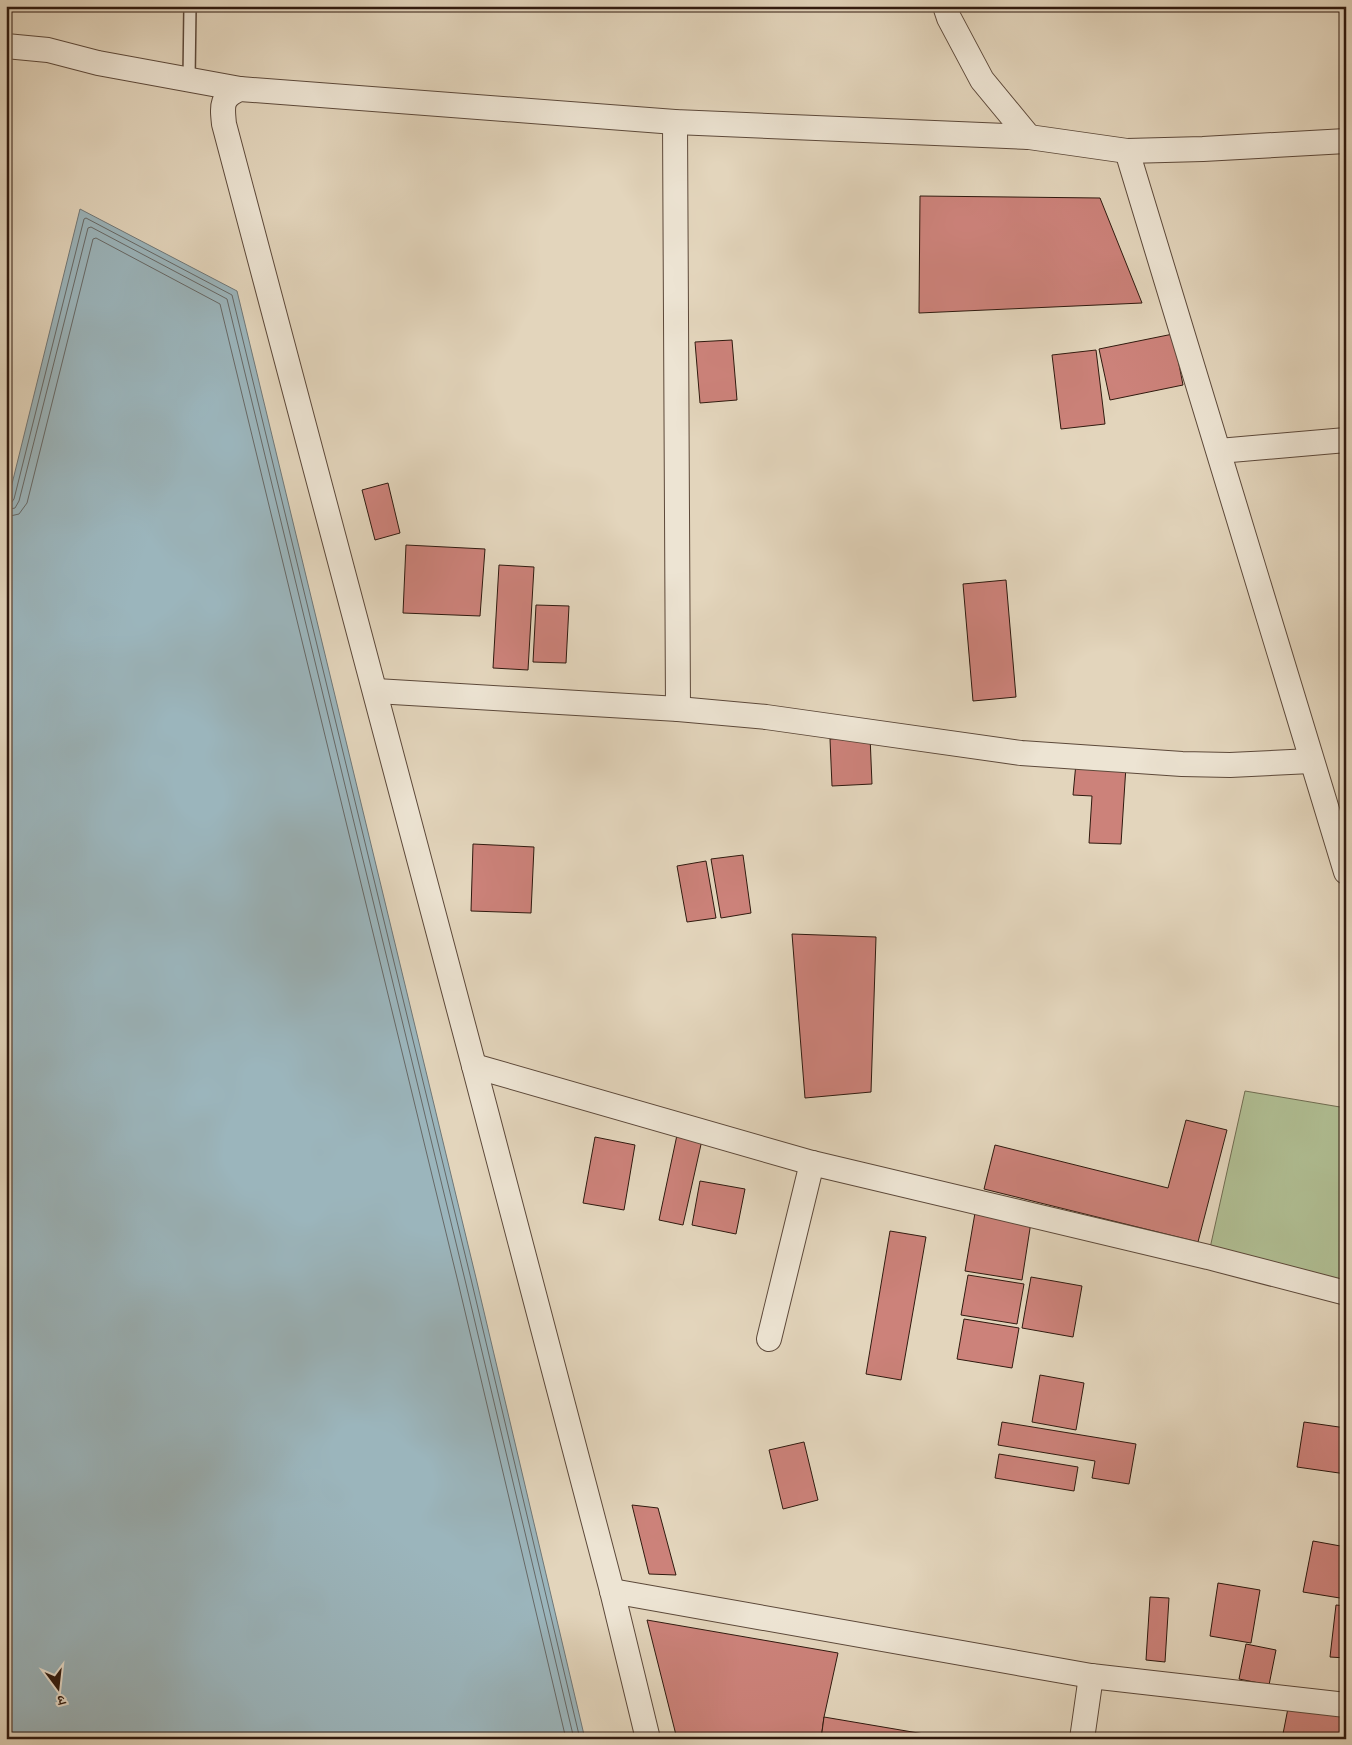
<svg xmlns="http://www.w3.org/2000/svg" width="1352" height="1745" viewBox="0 0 1352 1745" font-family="'IM FELL Double Pica','Noto Serif Devanagari',serif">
<rect width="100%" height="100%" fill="#e3d5bc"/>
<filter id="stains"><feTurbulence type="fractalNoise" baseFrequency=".004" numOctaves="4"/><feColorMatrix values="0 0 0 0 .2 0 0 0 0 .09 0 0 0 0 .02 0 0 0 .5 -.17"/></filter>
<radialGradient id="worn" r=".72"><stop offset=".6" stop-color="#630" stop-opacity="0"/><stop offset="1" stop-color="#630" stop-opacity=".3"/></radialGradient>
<!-- green -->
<path fill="#b0be93" stroke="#706c51" d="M1245 1091 1346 1108V1293L1208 1257Z"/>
<!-- water -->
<path fill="#9bb5bc" stroke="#707777" d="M80 209 237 291 476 1278 585 1739H6V508Z"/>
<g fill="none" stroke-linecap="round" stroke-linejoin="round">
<!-- shore -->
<g stroke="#666866" stroke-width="1">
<path d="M6 503H11L14 499 84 219 86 218 232 295 471 1279 580 1739"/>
<path d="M6 510 15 508 19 501 88 228 91 227 227 299 465 1280 574 1739"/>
<path d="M6 517 19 514 27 503 93 239 96 238 220 304 458 1282 566 1739"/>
</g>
</g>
<!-- building -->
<g fill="#cc827a" stroke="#301a0f">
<path d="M920 196 1100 198 1142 303 919 313Z"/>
<path d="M1173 334 1183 385 1110 400 1099 349Z"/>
<path d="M732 340 737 400 700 403 695 342Z"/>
<path d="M1096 350 1105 424 1061 429 1052 355Z"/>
<path d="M388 483 400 533 375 540 362 490Z"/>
<path d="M406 545 485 549 480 616 403 613Z"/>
<path d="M499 565 534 567 528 670 493 668Z"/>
<path d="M1006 580 1016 697 973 701 963 584Z"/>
<path d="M536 605 569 606 566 663 533 662Z"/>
<path d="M870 736 872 784 832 786 830 739Z"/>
<path d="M1076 763 1126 766 1121 844 1089 843 1092 796 1073 795Z"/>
<path d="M473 844 534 847 531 913 471 911Z"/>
<path d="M743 855 751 913 721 918 711 859Z"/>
<path d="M706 861 716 918 687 922 677 866Z"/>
<path d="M792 934 876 937 871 1092 805 1098Z"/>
<path d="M1186 1120 1227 1130 1198 1242 984 1189 995 1145 1168 1188Z"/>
<path d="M677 1135 702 1140 683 1225 659 1220Z"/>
<path d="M595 1137 635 1145 624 1210 583 1203Z"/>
<path d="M700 1181 745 1189 736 1234 692 1225Z"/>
<path d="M975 1213 1031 1222 1022 1280 965 1271Z"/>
<path d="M890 1231 926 1237 901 1380 866 1374Z"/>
<path d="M968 1275 1024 1284 1017 1324 961 1315Z"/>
<path d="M1031 1277 1082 1286 1073 1337 1022 1328Z"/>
<path d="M964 1319 1019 1328 1012 1368 957 1359Z"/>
<path d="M1040 1375 1084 1383 1076 1430 1032 1422Z"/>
<path d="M1002 1422 1136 1444 1129 1484 1092 1478 1095 1461 998 1445Z"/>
<path d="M1304 1422 1346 1428V1474L1297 1467Z"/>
<path d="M804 1442 818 1500 783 1509 769 1450Z"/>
<path d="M999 1454 1078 1467 1074 1491 995 1478Z"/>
<path d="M632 1505 658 1508 676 1575 649 1574Z"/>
<path d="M1313 1541 1346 1547V1599L1303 1592Z"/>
<path d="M1218 1583 1260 1590 1251 1643 1210 1636Z"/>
<path d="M1150 1597 1169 1598 1165 1662 1146 1660Z"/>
<path d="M1336 1605 1346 1606V1658L1330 1657Z"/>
<path d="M647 1620 838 1653 824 1717 821 1739H677Z"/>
<path d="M1246 1644 1276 1650 1269 1685 1239 1679Z"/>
<path d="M1289 1703 1346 1715V1739H1282Z"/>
<path d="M824 1717 936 1736 935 1739H821Z"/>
</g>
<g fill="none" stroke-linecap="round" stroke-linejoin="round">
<!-- service casing -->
<g stroke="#5d493a" stroke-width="14">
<path id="service" d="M189 80 190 6"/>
</g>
<!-- minor casing -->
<g stroke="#5d493a" stroke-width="26">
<g id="minor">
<path d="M945 6 949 18 982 80 1029 137"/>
<path d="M6 46 48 50 98 63 240 89"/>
<path d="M675 122 678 709"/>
<path d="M1127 151 1346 872"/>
<path d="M1219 451 1346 440"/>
<path d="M376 691 678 709 766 717 1021 753 1182 764 1230 765 1311 761"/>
<path d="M474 1066 812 1163 1208 1257 1346 1293"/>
<path d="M769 1339 812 1163"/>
<path d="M612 1591 1091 1676 1346 1705"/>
<path d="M648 1739 612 1591 474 1066 224 124C222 105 221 97 240 89L675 122 1029 137 1127 151 1203 149 1346 141"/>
<path d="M1082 1739 1091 1676"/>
</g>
</g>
<!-- service -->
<use href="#service" stroke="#ede4d3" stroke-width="11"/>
<!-- minor -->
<use href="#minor" stroke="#ede4d3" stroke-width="24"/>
</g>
<!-- margin -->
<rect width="1352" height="1745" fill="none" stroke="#e3d5bc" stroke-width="25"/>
<rect x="8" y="8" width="1337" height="1730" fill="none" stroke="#301a0f" stroke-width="2.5"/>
<rect x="12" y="12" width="1327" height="1720" fill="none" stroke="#301a0f"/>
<!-- north arrow -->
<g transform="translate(58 1688) rotate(165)" stroke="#ede4d3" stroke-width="4" paint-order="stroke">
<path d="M0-4L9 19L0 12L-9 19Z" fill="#301a0f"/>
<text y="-8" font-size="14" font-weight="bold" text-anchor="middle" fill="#301a0f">उ</text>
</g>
<rect width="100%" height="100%" filter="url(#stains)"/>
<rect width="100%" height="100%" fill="url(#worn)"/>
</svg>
